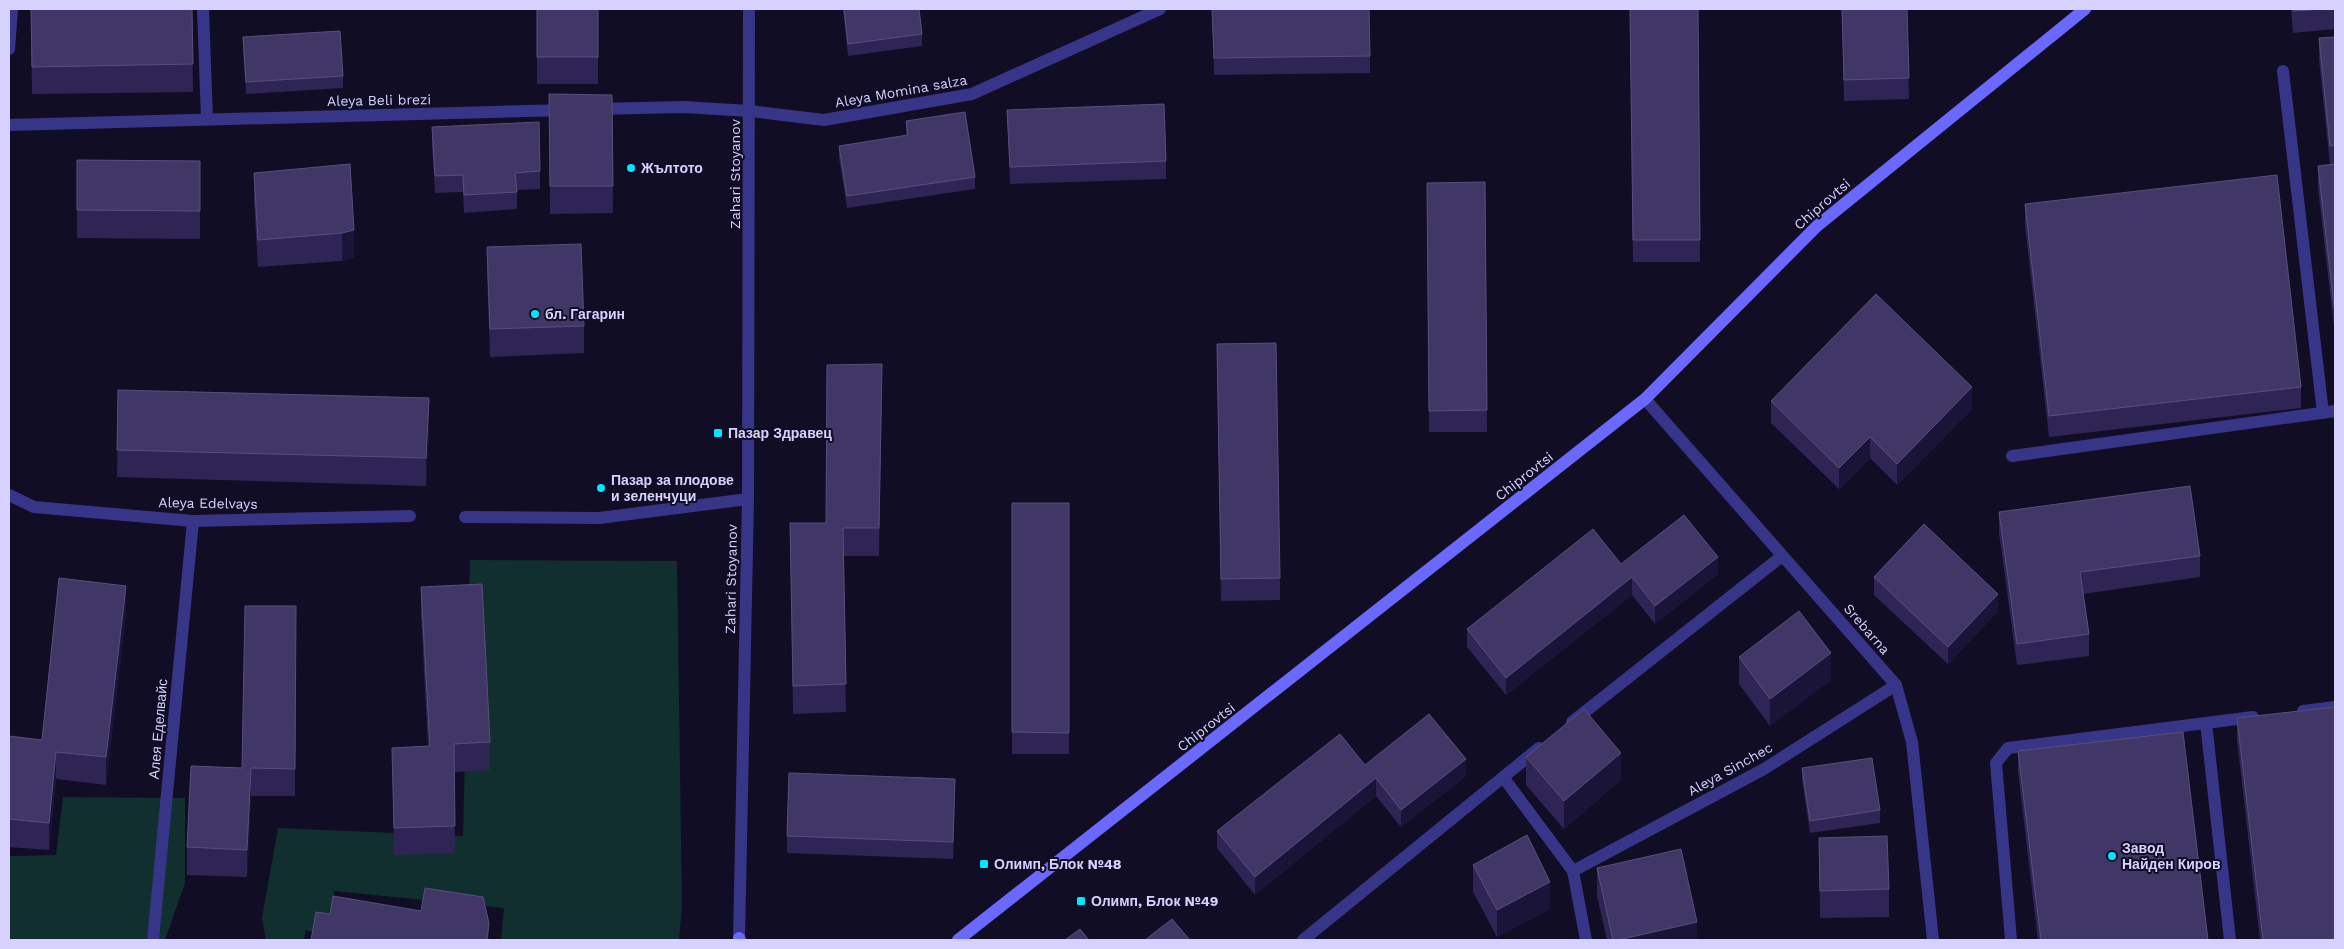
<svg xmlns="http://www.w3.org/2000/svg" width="2344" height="949" viewBox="0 0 2344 949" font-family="'Work Sans',sans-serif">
<rect width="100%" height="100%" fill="#110d25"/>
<!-- green -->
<g fill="#102f2e">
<path d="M470 560 677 561 682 907 679 940H501L504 908 334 891 333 917 316 933 306 930 304 940H266L262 918 278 828 463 836Z"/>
<path d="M63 797 185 798V883L165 940H9V856L56 855Z"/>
</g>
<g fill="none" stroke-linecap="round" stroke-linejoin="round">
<!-- service -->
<g stroke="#373587" stroke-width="12">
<path d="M203 9 207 119"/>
<path d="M2283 71 2323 413"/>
<path d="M2012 456 2335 411"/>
<path d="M2303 711 2335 707"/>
<path d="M2206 723 2230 940"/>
<path d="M153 940 193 521"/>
<path d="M2011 940 1996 763 2008 748 2253 717"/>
</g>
<!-- minor -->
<g stroke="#373587" stroke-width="12">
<path d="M9 49 12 9"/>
<path d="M596 109 683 107 750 111 824 120 972 94 1160 9"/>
<path d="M9 125 566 110"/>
<path d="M1645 399 1896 685 1912 742 1933 940"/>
<path d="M9 495 34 507 193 521 410 516"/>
<path d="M465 517 599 518 748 499"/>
<path d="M1572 722 1782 556"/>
<path d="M1503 777 1573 871 1586 940"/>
<path d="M1573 871 1764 769 1896 685"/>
<path d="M1303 940 1539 748"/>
</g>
<!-- tertiary -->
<path stroke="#373587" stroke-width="12" d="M739 940 748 499 749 9"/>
<!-- secondary -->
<g stroke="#6a68ff" stroke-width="12">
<path d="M739 938 740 940"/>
<path d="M958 940 1645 399 1817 226 2085 9"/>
</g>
</g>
<!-- wall -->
<g fill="#2e2554">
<path d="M31 9H192L193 92 32 94Z"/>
<rect x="537" y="9" width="61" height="75"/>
<path d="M843 9H919L922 34V46L848 56Z"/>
<path d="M1212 9 1370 56V73L1214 75Z"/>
<path d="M1630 9H1698L1700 262H1633Z"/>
<path d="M1842 9H1907L1909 99 1844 101Z"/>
<path d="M2291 9H2335V29L2293 33Z"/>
<path d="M243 37 343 76V88L246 94 243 50Z"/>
<path d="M2335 37V336L2318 188V166L2330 165 2319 60V38Z"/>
<path d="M549 94 612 95 613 213 550 214Z"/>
<path d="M1007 110 1166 161V179L1010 184Z"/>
<path d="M906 121 975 177V189L847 208 839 158V146L906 136Z"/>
<path d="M432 127 540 171V189L517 190V209L464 213 463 192 435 193 432 144Z"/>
<path d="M77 160 200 161V239L77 238Z"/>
<path d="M350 164 354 257 342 261 258 267 254 201V173Z"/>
<path d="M1485 182 1487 432H1429L1427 183Z"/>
<path d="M2025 204 2301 387V408L2049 437 2025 225Z"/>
<path d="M487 247 584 326V353L490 357 487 274Z"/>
<path d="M1217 344 1280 578V600L1221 601Z"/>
<path d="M118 390 429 426 426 486 117 477Z"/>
<path d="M882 391 879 556H843L846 712 793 714 790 523H826Z"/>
<path d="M1771 401 1972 409 1897 485 1870 458 1839 489 1771 423Z"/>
<rect x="1012" y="503" width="57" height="251"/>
<path d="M1999 512 2200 556V577L2083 594 2089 634V656L2017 665 1999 533Z"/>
<path d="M1621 564 1718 574 1655 624 1632 595 1506 695 1467 647V629Z"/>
<path d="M1874 577 1998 611 1948 664 1874 595Z"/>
<path d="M421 587 490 742V770L454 772 455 853 394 855 392 748 428 746 421 614Z"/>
<path d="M296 606 295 796H251L247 877 187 875V847L242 768Z"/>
<path d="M126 613 106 785 56 779 49 850 9 847V736L42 740Z"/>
<path d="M1739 657 1831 680 1770 726 1739 684Z"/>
<path d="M2237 718 2335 940H2260L2237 740Z"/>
<path d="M2018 751 2208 940H2038L2018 772Z"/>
<path d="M1526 757 1621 780 1564 829 1526 785Z"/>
<path d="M1365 765 1466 776 1401 827 1376 796 1255 895 1217 848V831Z"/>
<path d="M1802 768 1880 810V823L1810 833 1802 780Z"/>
<path d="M955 796 953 859 787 853V836Z"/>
<path d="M1819 838 1889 889V917L1820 918Z"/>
<path d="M1473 865 1550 909 1497 937 1473 892Z"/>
<path d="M1597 868 1697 940H1607L1597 896Z"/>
</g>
<!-- shaded-wall -->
<g fill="#1b1439">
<path d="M354 230V257L342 261V233Z"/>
<path d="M882 364V391L879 556V528Z"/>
<path d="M1972 387V409L1897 485V464Z"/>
<path d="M429 398V426L426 486V458Z"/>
<path d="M1870 437V458L1839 489V468Z"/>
<path d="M1718 557V574L1655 624V606Z"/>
<path d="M1632 577V595L1506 695V678Z"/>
<path d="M126 586V613L106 785V757Z"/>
<path d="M1998 594V611L1948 664V647Z"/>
<path d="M1831 653V680L1770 726V699Z"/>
<path d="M56 752V779L49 850V823Z"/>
<path d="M1621 753V780L1564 829V801Z"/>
<path d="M1466 759V776L1401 827V810Z"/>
<path d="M251 768V796L247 877V850Z"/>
<path d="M1376 778V796L1255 895V877Z"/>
<path d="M955 779V796L953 859V842Z"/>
<path d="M1550 882V909L1497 937V910Z"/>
<path d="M1697 922V940H1618Z"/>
<path d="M489 923V940H487Z"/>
</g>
<!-- building -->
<g fill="#403766" stroke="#57507e">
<path d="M31 9H192L193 64 32 67Z"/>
<rect x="537" y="9" width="61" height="48"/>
<path d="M844 9H919L922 34 848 44Z"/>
<path d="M1212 9H1369L1370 56 1214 58Z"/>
<path d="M1630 9H1698L1700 240H1633Z"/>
<path d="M1842 9H1907L1909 78 1844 80Z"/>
<path d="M2293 9H2324L2293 11Z"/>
<path d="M340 31 343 76 246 82 243 37Z"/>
<path d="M2335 37V145L2330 146 2319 38Z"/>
<path d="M549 94 612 95 613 186H550Z"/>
<path d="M1164 104 1166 161 1010 167 1007 110Z"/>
<path d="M965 112 975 177 847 196 839 146 908 135 906 121Z"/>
<path d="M539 122 540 171 515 173 517 192 464 195 463 175 435 176 432 127Z"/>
<path d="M77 160 200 161V211L77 210Z"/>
<path d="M350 164 354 230 342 233 258 240 254 173Z"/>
<path d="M2335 164V315L2318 166Z"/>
<path d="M2277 175 2301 387 2049 416 2025 204Z"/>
<path d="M1485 182 1487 410 1429 411 1427 183Z"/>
<path d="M581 244 584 326 490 329 487 247Z"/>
<path d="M1876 294 1972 387 1897 464 1870 437 1839 468 1771 401Z"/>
<path d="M1276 343 1280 578 1221 579 1217 344Z"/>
<path d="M882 364 879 528H843L846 684 793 686 790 523H826L827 365Z"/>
<path d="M118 390 429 398 426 458 117 450Z"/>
<path d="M2190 486 2200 556 2080 572 2089 634 2017 644 1999 512Z"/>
<path d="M1012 503H1069V733L1012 732Z"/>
<path d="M1684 515 1718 557 1655 606 1632 577 1506 678 1467 629 1593 529 1621 564Z"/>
<path d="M1924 524 1998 594 1948 647 1874 577Z"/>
<path d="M59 578 126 586 106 757 56 752 49 823 9 819V736L42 740Z"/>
<path d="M482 584 490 742 454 744 455 826 394 828 392 748 430 746 421 587Z"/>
<path d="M245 606H296L295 769 251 768 247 850 187 847 191 766 242 768Z"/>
<path d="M1799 611 1831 653 1770 699 1739 657Z"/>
<path d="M2335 707V940H2263L2237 718Z"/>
<path d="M1584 709 1621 753 1564 801 1526 757Z"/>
<path d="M1429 714 1466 759 1401 810 1376 778 1255 877 1217 831 1340 734 1365 765Z"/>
<path d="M2183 732 2208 940H2041L2018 751Z"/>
<path d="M1872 758 1880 810 1810 821 1802 768Z"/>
<path d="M789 773 955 779 953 842 787 836Z"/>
<path d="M1527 835 1550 882 1497 910 1473 865Z"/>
<path d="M1887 836 1889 889 1820 891 1819 838Z"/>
<path d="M1681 849 1697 922 1618 940H1613L1597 868Z"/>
<path d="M425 888 483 897 489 923 487 940H311L316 912 330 914 333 896 421 911Z"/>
<path d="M1172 919 1190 940H1145Z"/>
<path d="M1080 929 1089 940H1065Z"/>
</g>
<!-- markers -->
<g fill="#00e6fc" stroke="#110d25" stroke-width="2">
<circle cx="631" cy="168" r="5"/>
<circle cx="535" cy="314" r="5"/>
<rect x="713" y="428" width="10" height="10" rx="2.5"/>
<circle cx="601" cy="488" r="5"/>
<circle cx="2112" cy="856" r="5"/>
<rect x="979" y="859" width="10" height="10" rx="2.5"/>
<rect x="1076" y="896" width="10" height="10" rx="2.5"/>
</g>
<g text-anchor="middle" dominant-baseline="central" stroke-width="4" stroke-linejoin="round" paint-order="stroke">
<!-- street labels -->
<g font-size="14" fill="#d6d1ff" stroke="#110d25">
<text transform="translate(901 91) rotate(-10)">Aleya Momina salza</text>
<text transform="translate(379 100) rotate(-1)">Aleya Beli brezi</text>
<text transform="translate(735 174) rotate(-90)">Zahari Stoyanov</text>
<text transform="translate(1822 204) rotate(-41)">Chiprovtsi</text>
<text transform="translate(1524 476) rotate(-38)">Chiprovtsi</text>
<text transform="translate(208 503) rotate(1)">Aleya Edelvays</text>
<text transform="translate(731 579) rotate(-89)">Zahari Stoyanov</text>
<text transform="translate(1867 629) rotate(49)">Srebarna</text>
<text transform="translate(1206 727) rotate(-38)">Chiprovtsi</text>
<text transform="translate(158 729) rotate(-85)">Алея Еделвайс</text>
<text transform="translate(1730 769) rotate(-29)">Aleya Sinchec</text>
</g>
<!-- poi labels -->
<g font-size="14" font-weight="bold" fill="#d6d1ff" stroke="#110d25" text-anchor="start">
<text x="641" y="168">Жълтото</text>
<text x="545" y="314">бл. Гагарин</text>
<text x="728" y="433">Пазар Здравец</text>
<text x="611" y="480">Пазар за плодове<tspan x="611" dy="16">и зеленчуци</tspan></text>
<text x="2122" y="848">Завод<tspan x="2122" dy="16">Найден Киров</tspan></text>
<text x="994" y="864">Олимп, Блок №48</text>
<text x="1091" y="901">Олимп, Блок №49</text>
</g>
</g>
<!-- border -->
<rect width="2344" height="949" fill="none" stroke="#d6d1ff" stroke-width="20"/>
</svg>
